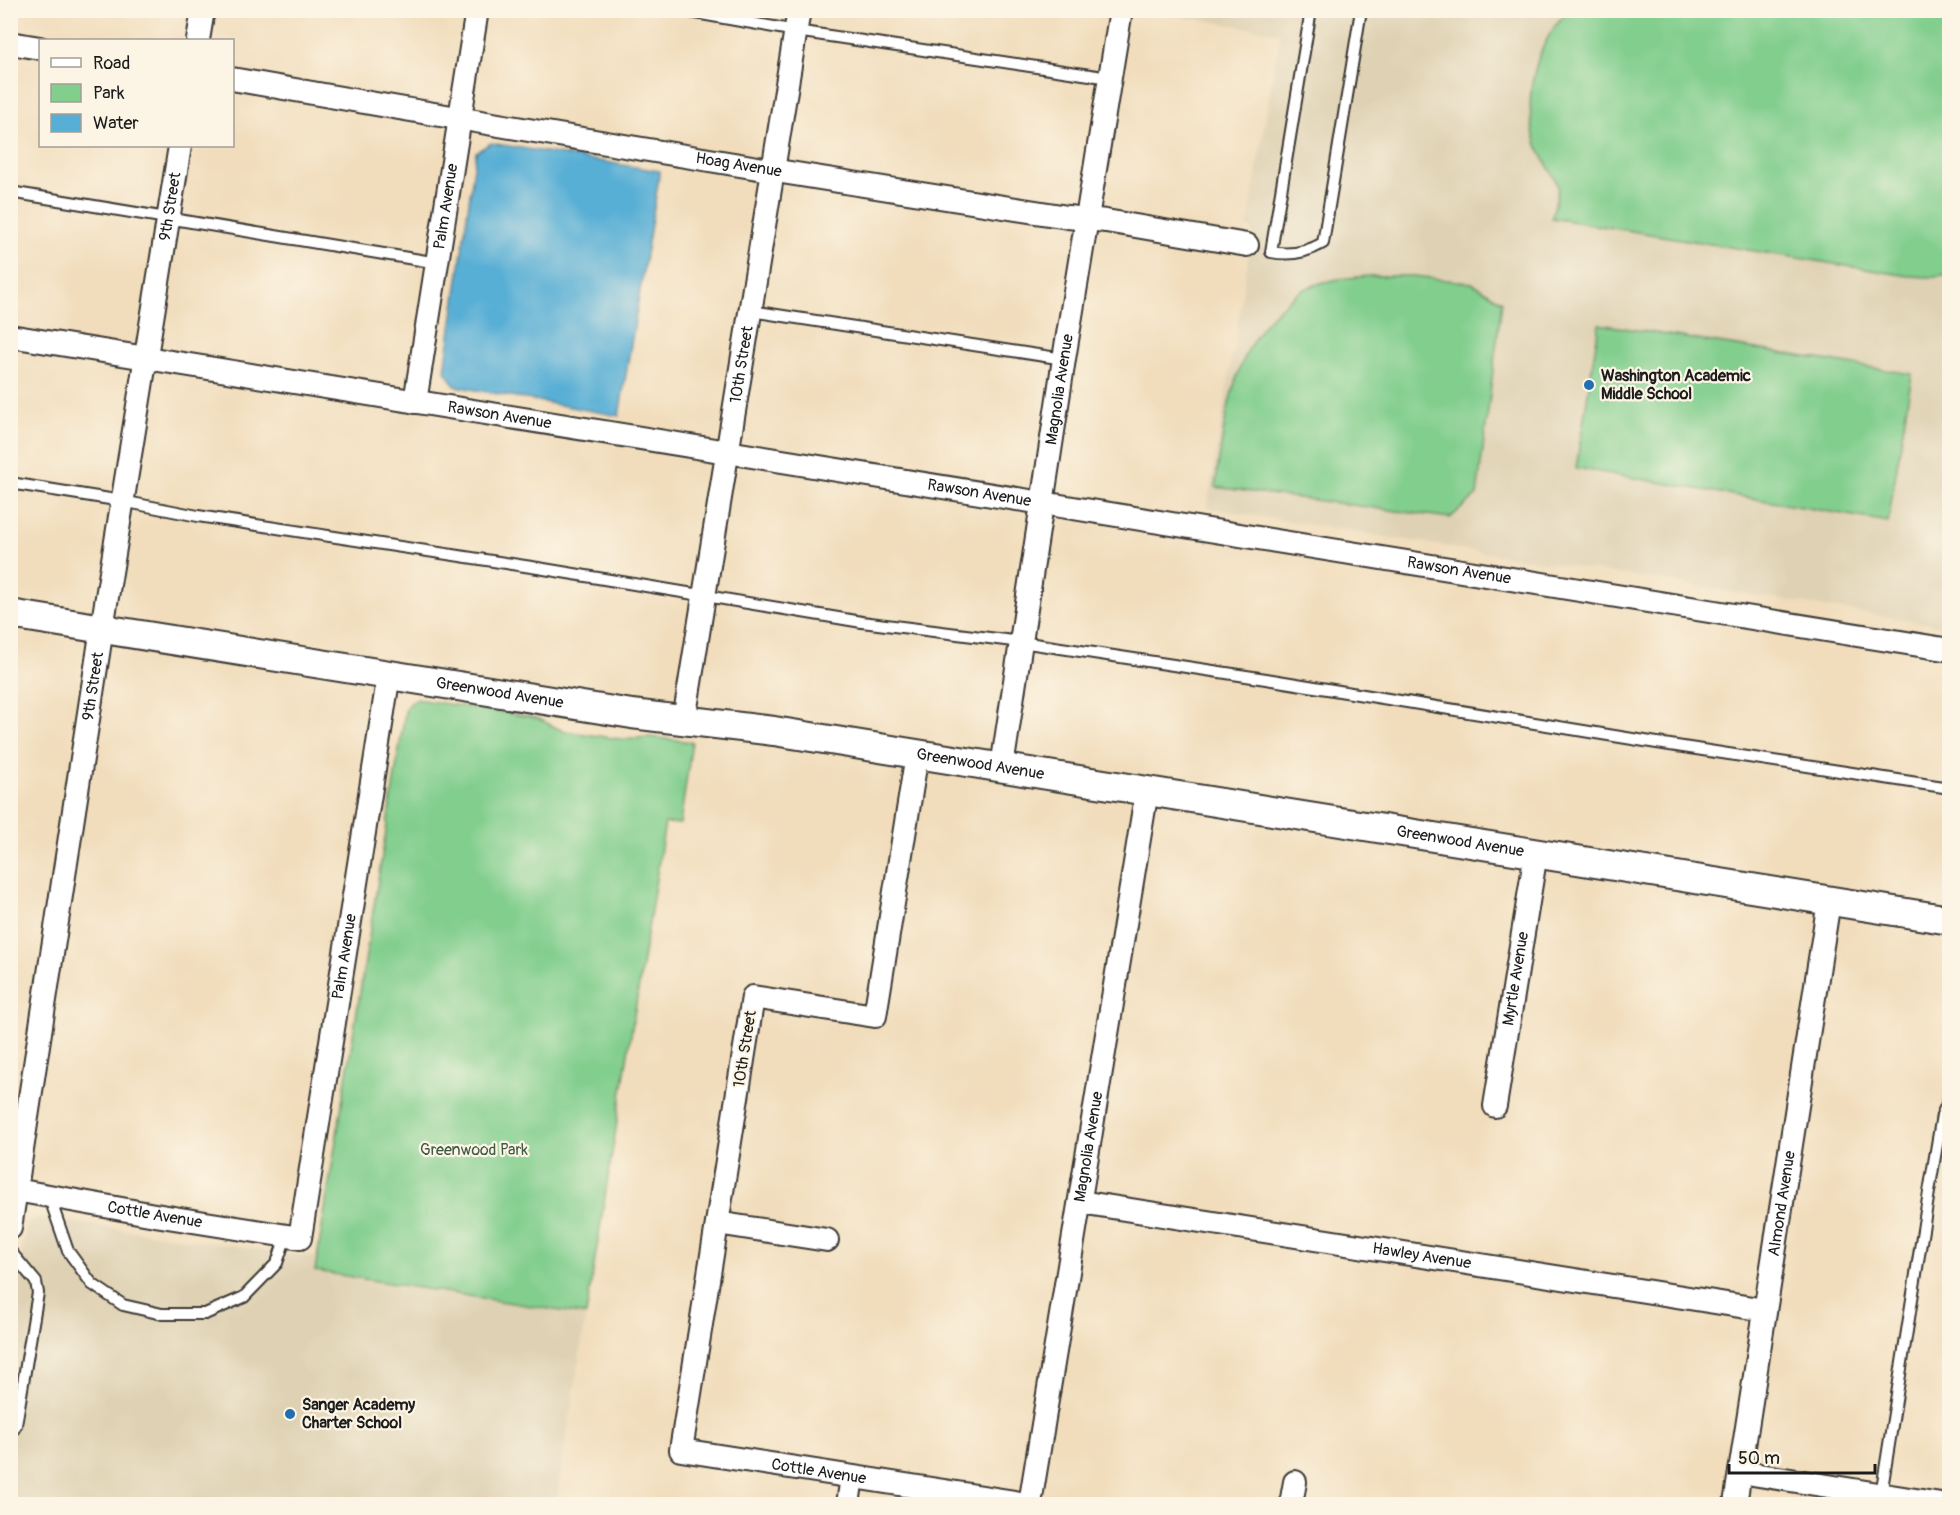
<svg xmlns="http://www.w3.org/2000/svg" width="1960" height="1515" viewBox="0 0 1960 1515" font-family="Pangolin,sans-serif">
<rect width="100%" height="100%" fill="#fcf5e5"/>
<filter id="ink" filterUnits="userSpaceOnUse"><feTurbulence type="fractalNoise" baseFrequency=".0167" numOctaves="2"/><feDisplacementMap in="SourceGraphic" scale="12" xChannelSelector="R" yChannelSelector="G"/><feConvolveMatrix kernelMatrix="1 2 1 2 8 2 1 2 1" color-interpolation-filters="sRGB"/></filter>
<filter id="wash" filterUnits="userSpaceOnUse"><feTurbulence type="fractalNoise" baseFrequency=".008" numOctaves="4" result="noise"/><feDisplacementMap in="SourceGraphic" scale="24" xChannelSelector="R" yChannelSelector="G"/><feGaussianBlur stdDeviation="1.35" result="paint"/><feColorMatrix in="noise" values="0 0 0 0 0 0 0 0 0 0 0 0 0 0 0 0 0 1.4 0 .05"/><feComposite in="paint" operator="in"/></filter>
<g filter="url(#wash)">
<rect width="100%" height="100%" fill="#f1ddbc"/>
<!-- built -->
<g fill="#dfd2b4">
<path d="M1143 10 1949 11V627L1207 508 1253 229 1247 228 1280 33Z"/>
<path d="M37 1217 317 1258 315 1271 586 1315 556 1504H11V1323L26 1225Z"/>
</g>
<!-- green -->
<g fill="#81ce8d" stroke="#4e7554" stroke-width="1.5">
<path d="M1920 11 1949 15V274L1929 277 1908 276 1552 218C1553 208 1558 196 1558 186 1557 180 1540 154 1537 145 1521 99 1535 46 1567 11Z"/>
<path d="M1370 276H1414L1472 283 1502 301 1477 495 1450 518 1215 487C1225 421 1231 345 1288 301 1293 297 1298 292 1303 290 1324 279 1348 278 1370 276Z"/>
<path d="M1599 324 1912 374 1888 522 1576 468Z"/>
<path d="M416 699 537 718 563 731 621 739 651 737 692 742 680 824 665 823 586 1315 315 1271 406 707Z"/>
</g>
<!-- water -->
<path fill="#58afd5" stroke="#3a6678" stroke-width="1.5" d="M491 143 660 171 619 416 455 386 445 371 476 152Z"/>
</g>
<g filter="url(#ink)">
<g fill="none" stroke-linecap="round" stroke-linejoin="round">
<!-- service casing -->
<g stroke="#3c3934" stroke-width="14">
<g id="service">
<path d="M679 10 796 31 1110 78"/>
<path d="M1311 10 1271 252C1290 256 1306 253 1323 243L1361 10"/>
<path d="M10 192 438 263"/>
<path d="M751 311 1064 359"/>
<path d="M10 483 122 501 198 516 538 568 862 622 1021 642 1266 679 1657 743 1950 788"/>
<path d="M49 1196 68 1251 92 1284 123 1305 162 1314H205L244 1297 277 1263 286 1236"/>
<path d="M10 1251 36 1282 38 1293 16 1425 10 1436"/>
<path d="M1881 1495 1929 1192 1942 1115 1950 1097"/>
</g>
</g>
<!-- minor casing -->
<g stroke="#3c3934" stroke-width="26">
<g id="minor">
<path d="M198 40 203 10"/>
<path d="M10 43 40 48"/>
<path id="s1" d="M232 79C510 128 789 174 1068 217L1106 221 1247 245"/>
<path id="s2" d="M10 336 1950 650"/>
<path id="s3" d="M415 402 477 10"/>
<path id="s4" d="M684 720 799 10"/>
<path id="s5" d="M917 754 875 1016 753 997 681 1450 1027 1504"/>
<path id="s6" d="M1002 767 1064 359 1121 10"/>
<path id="s7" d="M1495 1106 1536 853"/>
<path id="s8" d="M10 1189 155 1215 300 1238 389 674"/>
<path id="s9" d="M1080 1202 1765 1310"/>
<path d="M717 1223 827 1240"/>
<path id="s10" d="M10 1228 102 628 180 146"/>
<path d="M1740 1472 1941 1504"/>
<path d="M848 1504 852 1477"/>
<path id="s11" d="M1030 1504 1147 790"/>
<path d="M1291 1504 1295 1482"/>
<path id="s12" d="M1735 1504 1829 901"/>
</g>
</g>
<!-- tertiary casing -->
<g stroke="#3c3934" stroke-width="32">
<g id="tertiary">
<path id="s13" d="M10 614 632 714 774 731 1950 920"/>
</g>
</g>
<!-- service -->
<use href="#service" stroke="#fff" stroke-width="10"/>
<!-- minor -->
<use href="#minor" stroke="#fff" stroke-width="22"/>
<!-- tertiary -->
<use href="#tertiary" stroke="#fff" stroke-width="28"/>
</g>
</g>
<!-- markers -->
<g fill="#1f6fb2" stroke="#fcf5e5" stroke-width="2">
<circle cx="1589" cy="385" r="6"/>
<circle cx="290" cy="1414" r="6"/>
</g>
<g text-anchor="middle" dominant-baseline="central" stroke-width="4.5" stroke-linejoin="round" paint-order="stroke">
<!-- street labels -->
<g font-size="16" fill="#1c1c1c" stroke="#fcf5e5">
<text stroke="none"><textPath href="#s1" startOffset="514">Hoag Avenue</textPath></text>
<text stroke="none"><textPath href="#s10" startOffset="1034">9th Street</textPath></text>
<text stroke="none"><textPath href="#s3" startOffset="198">Palm Avenue</textPath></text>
<text stroke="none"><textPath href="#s4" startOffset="360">10th Street</textPath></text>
<text stroke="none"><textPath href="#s6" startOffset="382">Magnolia Avenue</textPath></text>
<text stroke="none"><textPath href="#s2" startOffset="496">Rawson Avenue</textPath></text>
<text stroke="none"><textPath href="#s2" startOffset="982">Rawson Avenue</textPath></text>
<text stroke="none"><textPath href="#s2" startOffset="1468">Rawson Avenue</textPath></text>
<text stroke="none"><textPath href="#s10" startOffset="548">9th Street</textPath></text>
<text stroke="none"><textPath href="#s13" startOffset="496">Greenwood Avenue</textPath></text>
<text stroke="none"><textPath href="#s13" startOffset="982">Greenwood Avenue</textPath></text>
<text stroke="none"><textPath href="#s13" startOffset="1468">Greenwood Avenue</textPath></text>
<text stroke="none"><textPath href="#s8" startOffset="579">Palm Avenue</textPath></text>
<text stroke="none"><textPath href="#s7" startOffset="129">Myrtle Avenue</textPath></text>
<text transform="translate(745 1049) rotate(-81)">10th Street</text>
<text stroke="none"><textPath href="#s11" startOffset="362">Magnolia Avenue</textPath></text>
<text stroke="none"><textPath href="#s12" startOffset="304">Almond Avenue</textPath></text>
<text stroke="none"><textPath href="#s8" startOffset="147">Cottle Avenue</textPath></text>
<text stroke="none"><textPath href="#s9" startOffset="346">Hawley Avenue</textPath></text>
<text stroke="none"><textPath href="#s5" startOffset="987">Cottle Avenue</textPath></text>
</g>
<!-- poi labels -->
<g font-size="16" font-weight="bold" fill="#1c1c1c" stroke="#fcf5e5" text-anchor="start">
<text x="1601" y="376">Washington Academic<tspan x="1601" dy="18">Middle School</tspan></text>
<text x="302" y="1405">Sanger Academy<tspan x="302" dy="18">Charter School</tspan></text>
</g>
<!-- park labels -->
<g font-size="16" fill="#3f5a44" stroke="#fcf5e5">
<text x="474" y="1150">Greenwood Park</text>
</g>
</g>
<!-- margin -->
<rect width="1960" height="1515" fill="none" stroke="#fcf5e5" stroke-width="36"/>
<!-- legend -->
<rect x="39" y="39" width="195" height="108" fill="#fcf5e5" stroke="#a29e95" stroke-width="1.5"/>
<rect x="51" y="58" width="30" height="9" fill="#ffffff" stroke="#a29e95" stroke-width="1.5"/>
<text x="93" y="69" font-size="18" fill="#1c1c1c">Road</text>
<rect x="51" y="84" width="30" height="18" fill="#81ce8d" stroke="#a29e95" stroke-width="1.5"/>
<text x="93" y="99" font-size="18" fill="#1c1c1c">Park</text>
<rect x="51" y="114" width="30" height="18" fill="#58afd5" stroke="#a29e95" stroke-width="1.5"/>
<text x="93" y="129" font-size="18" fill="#1c1c1c">Water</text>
<!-- scale -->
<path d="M1729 1464v9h146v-9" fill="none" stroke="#1c1c1c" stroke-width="3"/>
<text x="1738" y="1464" font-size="18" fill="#1c1c1c" stroke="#fcf5e5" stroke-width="4.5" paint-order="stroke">50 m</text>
</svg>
